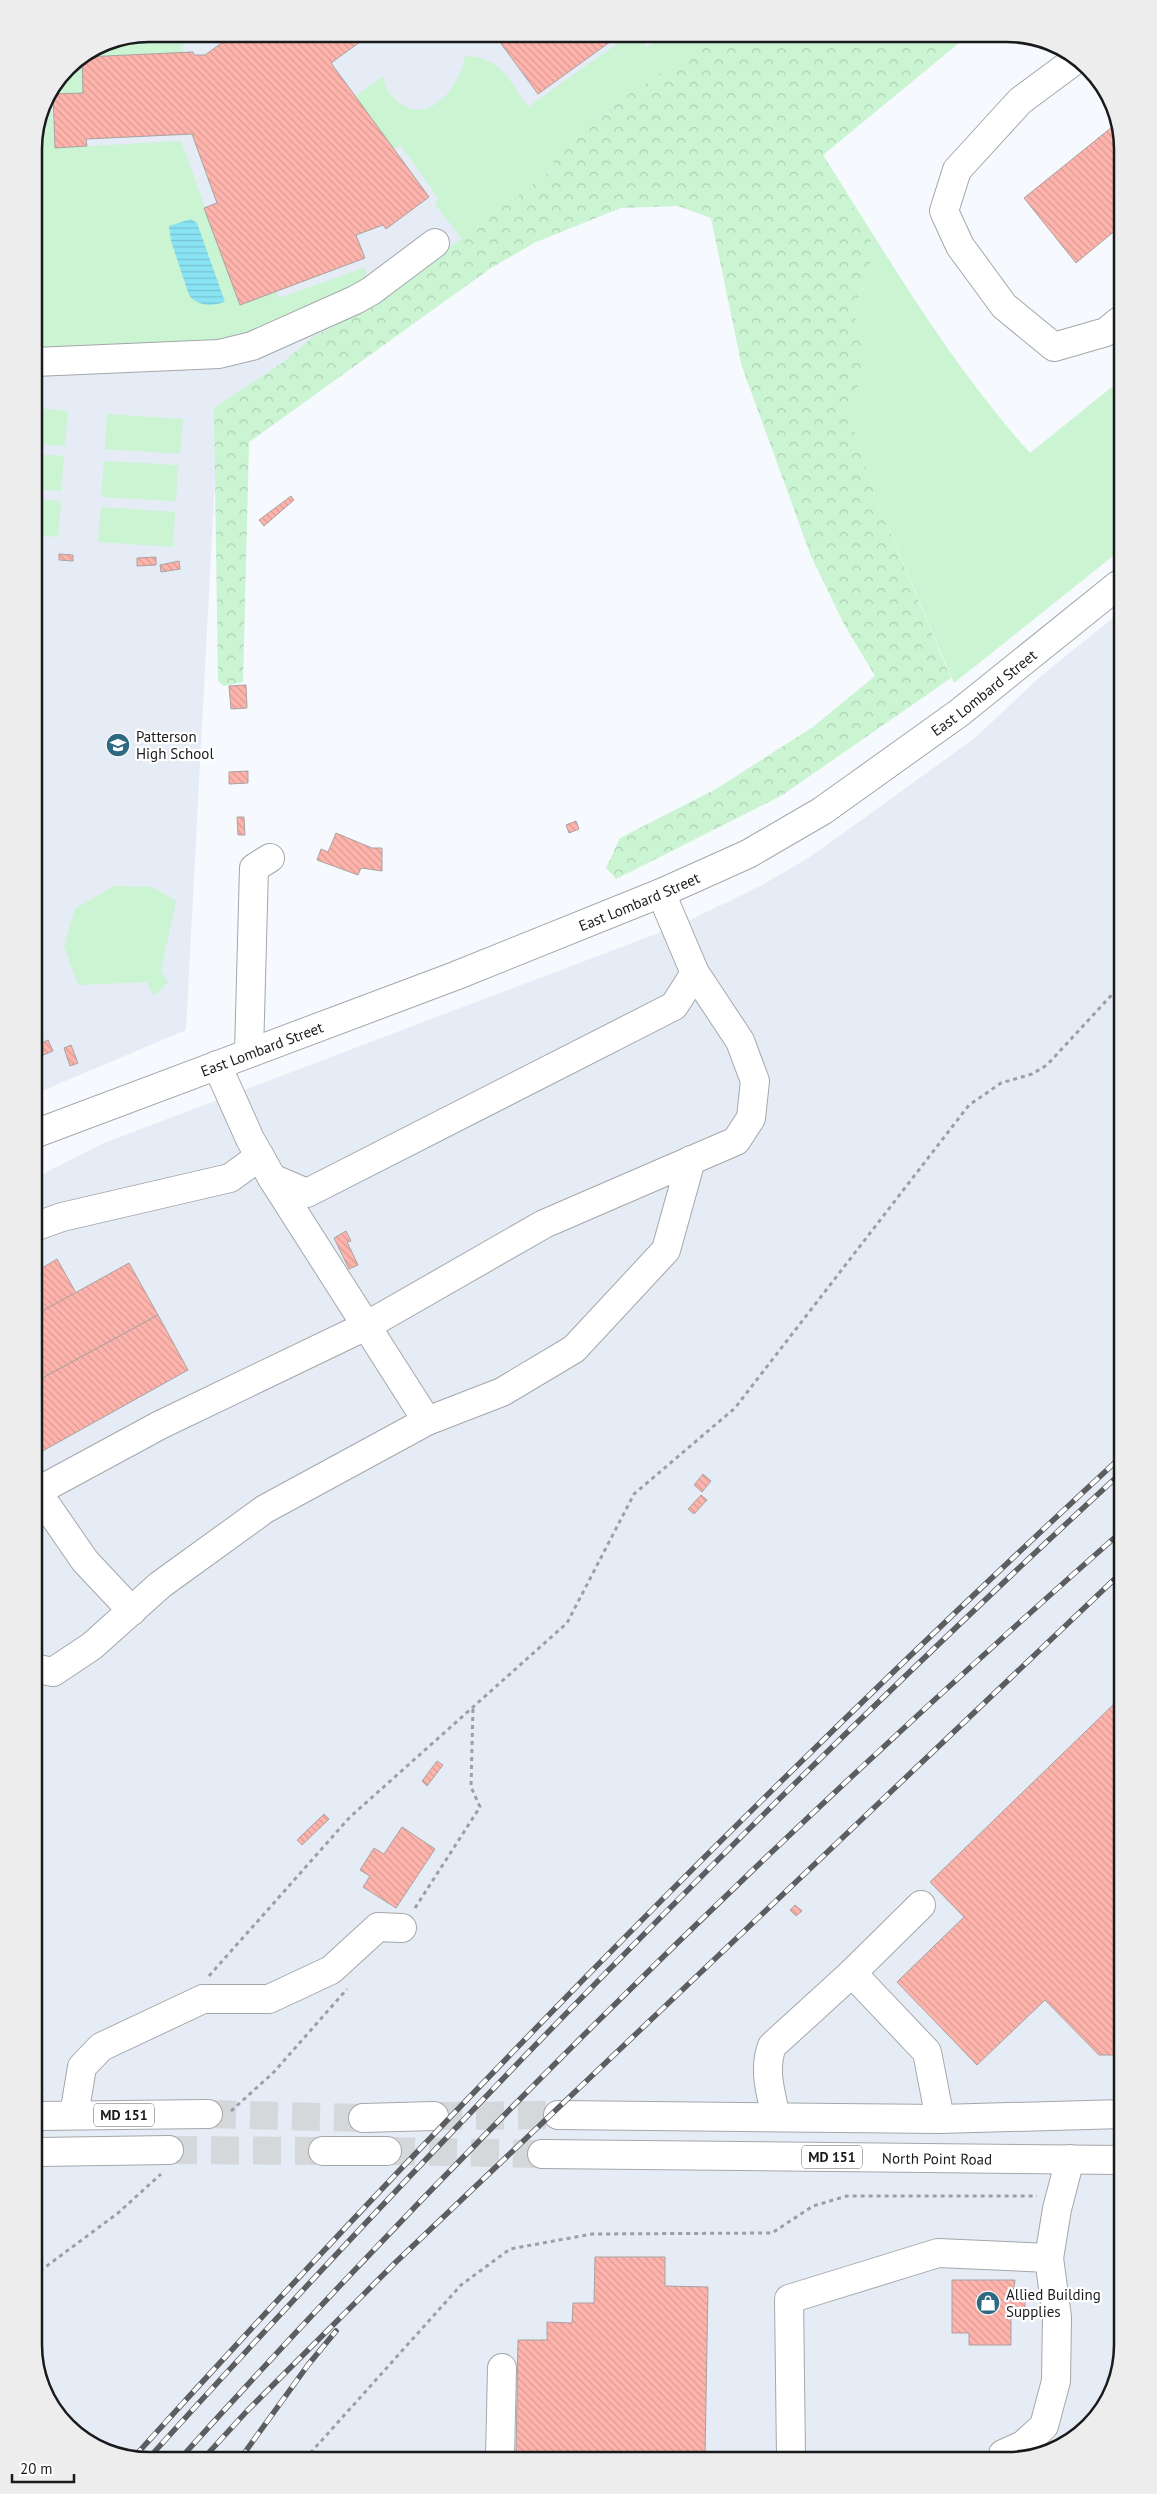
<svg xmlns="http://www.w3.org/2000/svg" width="1157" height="2494" viewBox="0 0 1157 2494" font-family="'PT Sans',sans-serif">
<defs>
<pattern id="forest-crowns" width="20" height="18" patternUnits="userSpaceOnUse" patternTransform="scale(1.25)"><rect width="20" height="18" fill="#caf4d2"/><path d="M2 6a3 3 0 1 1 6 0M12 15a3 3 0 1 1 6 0" fill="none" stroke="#add1b4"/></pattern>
<pattern id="water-rules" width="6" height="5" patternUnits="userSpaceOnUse" patternTransform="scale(1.25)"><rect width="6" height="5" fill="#8ae3f3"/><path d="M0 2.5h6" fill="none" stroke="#76c2d0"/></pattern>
<pattern id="building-back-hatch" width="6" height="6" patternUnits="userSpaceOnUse" patternTransform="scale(1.25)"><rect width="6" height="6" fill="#feb4ac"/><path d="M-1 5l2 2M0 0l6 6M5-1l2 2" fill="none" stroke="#d99a93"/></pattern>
</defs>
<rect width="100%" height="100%" fill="#f6f9fd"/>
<!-- built -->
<g fill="#e5ecf6">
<path d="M150 34H795L216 460 186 1030 37 1093 34 142 46 99 68 68 106 42Z"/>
<path d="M1118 614 1123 2345 1099 2415 1045 2454 142 2460 79 2436 40 2382 39 2104 45 2094H39L37 1177 104 1143 682 924 762 885 810 857 975 738 1041 676Z"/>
</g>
<!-- green -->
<g fill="#caf4d2">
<path d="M631 34H638L647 47 665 34H718L584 125 549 153 557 166 462 239 438 208 435 202 439 199 400 145 394 149 355 96 384 76C384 87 389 95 398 102 430 127 461 85 465 56 503 58 508 80 528 107Z"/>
<path d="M180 38 186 42 181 48 184 52 84 57 109 42Z"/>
<path d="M82 58 83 93 56 94 55 86 68 68Z"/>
<path d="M50 92 55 148 181 141 240 304 276 291 279 298 366 267V275L363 280 257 331 224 341 35 351 34 142 46 99Z"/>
<path d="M823 155C888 257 949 363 1030 453L1118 382V552L954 683 878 504 849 416 865 363 854 312 870 266Z"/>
<path d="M35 408 68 411 65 446 35 444Z"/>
<path d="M107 414 183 419 180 454 105 449Z"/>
<path d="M35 454 64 456 61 491 35 489Z"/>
<path d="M104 461 178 465 176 501 101 497Z"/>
<path d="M35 499 61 501 58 537 35 535Z"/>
<path d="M101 507 175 512 173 547 98 542Z"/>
<path d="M114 886 153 887 176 901 161 971 168 982 154 996 146 982 78 985 64 946 75 909Z"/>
</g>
<!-- forest -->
<path fill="url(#forest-crowns)" d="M718 34H970L823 155 871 240 870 266 854 312 865 363 849 416 878 504 951 678 781 796 616 879 606 868 620 838 716 789 813 727 875 676 844 624 811 556 742 367 711 218 678 206 621 208 536 242 491 268 249 442 243 682 224 686 218 681 214 408 281 364 313 337 372 306 556 167 549 153 584 125Z"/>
<!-- water -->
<path fill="url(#water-rules)" d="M191 219 197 223 225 302C212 306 198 307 189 295L171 241 169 226Z"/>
<!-- building -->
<g fill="url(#building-back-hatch)" stroke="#a8a3a3">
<path d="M234 34H371L331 63 429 197 386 229 383 225 356 235 365 258 240 305 204 208 217 203 192 134 86 139 87 146 55 148 53 94 83 93 82 58 84 57 193 52 194 55H205Z"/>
<path d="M494 34H621L538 94Z"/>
<path d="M1117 123V229L1076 263 1024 198Z"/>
<path d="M291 496 294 500 264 526 259 520Z"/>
<path d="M59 554 73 555V561L59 560Z"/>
<path d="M156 557V565L137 566V558Z"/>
<path d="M179 561 180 569 161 572 160 565Z"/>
<path d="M246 685 247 708 231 709 229 686Z"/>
<path d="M248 771V783L229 784V772Z"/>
<path d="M237 817H244L245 835H238Z"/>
<path d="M576 821 579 829 569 833 566 825Z"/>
<path d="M336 833 372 848H382V871L361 868 358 875 317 860 321 849 328 852Z"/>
<path d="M48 1040 53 1051 36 1058V1046Z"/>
<path d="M71 1045 78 1063 70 1066 64 1048Z"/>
<path d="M346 1231 351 1241 347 1242 358 1265 349 1269 334 1238Z"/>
<path d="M57 1259 76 1293 37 1314V1271Z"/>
<path d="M129 1263 158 1315 37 1381V1314Z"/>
<path d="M158 1315 188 1370 39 1453 41 1457 38 1459 37 1381Z"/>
<path d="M703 1474 711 1481 702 1492 694 1485Z"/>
<path d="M701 1495 707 1500 694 1514 688 1509Z"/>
<path d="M1115 1703 1121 1710 1122 2055H1099L1045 2000 977 2065 897 1982 964 1917 930 1882Z"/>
<path d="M437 1761 443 1765 427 1786 422 1781Z"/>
<path d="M324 1814 329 1819 302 1845 297 1840Z"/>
<path d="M402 1827 435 1849 396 1908 363 1887 370 1876 360 1870 374 1848 384 1854Z"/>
<path d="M795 1905 802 1911 796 1916 790 1910Z"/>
<path d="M595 2257H665V2286L708 2287 705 2456 516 2458 518 2340H547V2322L572 2323 573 2303H594Z"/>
<path d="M952 2280H1015L1014 2289H1025V2316H1011V2345H969V2333H952Z"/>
</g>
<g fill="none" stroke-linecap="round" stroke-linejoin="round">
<!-- major-tunnel -->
<g stroke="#d5d8db" stroke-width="28" stroke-dasharray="28 14" stroke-linecap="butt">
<path d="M208 2114 363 2118"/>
<path d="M434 2116 558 2115"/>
<path d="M169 2150 323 2151"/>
<path d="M387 2151 542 2154"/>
</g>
<!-- minor casing -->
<g stroke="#a4a7aa" stroke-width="30">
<g id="minor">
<path d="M1078 58 1020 101 957 170 944 211 960 246 1004 306 1054 347 1106 332 1118 322"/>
<path d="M35 362 219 354 252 346 355 300 371 291 435 243"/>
<path d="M249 1053 254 868 270 858"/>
<path d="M217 1065 250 1139 272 1178 307 1193 674 1006 695 973"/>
<path d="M272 1178 427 1421 502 1392 574 1349 666 1250 691 1160"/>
<path d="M37 1226 62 1217 230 1178 260 1156"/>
<path d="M38 1491 160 1425 366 1326 544 1224 736 1141 751 1118 755 1081 740 1041 695 973 661 893"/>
<path d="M38 1493 85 1561 132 1611"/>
<path d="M38 1669 53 1672 92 1646 160 1585 265 1509 427 1421"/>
<path d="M852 1973 921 1905"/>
<path d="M74 2115 82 2067 101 2047 203 1999H269L331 1970 378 1927 402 1928"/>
<path d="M776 2117C771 2094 763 2070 772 2046L852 1973 927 2052 940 2119"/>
<path d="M1003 2454 1023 2445 1044 2426 1056 2381 1057 2317 1049 2258"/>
<path d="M791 2456 789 2299 938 2253 1049 2258 1057 2209 1070 2159"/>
<path d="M500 2458 502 2368"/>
</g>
</g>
<!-- major casing -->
<g stroke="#a4a7aa" stroke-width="30">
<g id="major">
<path id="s1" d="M37 1133 455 976 661 893 748 854 822 811 959 713 1118 585"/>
<path d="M558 2115 940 2119 1123 2114"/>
<path d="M39 2116 208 2114"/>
<path d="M363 2118 434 2116"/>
<path d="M323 2151H387"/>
<path d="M39 2152 169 2150"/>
<path id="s2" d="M542 2154 1123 2160"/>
</g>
</g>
<!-- path -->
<g stroke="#9d9fa2" stroke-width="3" stroke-dasharray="4 4" stroke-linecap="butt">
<path d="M147 34H155"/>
<path d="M415 1908 480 1807 471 1787 473 1708"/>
<path d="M209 1976 350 1817 567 1623 634 1494 735 1408 969 1105 1001 1083 1032 1074 1047 1065 1119 987"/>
<path d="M231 2111 274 2072 347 1989"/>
<path d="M40 2271 118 2213 161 2174"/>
<path d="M305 2459 461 2285 510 2249 592 2234 772 2233 813 2206 847 2196H1037"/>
</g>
<!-- minor -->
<use href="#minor" stroke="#fff" stroke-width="28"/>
<!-- major -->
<use href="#major" stroke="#fff" stroke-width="28"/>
<!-- rail casing -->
<g stroke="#5b5d60" stroke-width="5.5">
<g id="rail">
<path d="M134 2457C448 2110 777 1775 1121 1457"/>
<path d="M240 2459 308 2365 336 2331"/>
<path d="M147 2460C457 2118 781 1786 1121 1473"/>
<path d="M179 2460C475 2132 790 1824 1121 1532"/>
<path d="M202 2460 247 2411 396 2262 1121 1573"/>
</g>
</g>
<!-- rail -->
<use href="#rail" stroke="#fff" stroke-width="4" stroke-dasharray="11" stroke-linecap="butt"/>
</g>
<!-- icons -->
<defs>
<g id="school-disc" transform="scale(1.25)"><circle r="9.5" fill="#2e6881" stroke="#fff"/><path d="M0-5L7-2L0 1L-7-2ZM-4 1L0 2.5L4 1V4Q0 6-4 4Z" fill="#fff"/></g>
<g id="shop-disc" transform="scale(1.25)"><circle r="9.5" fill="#2e6881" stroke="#fff"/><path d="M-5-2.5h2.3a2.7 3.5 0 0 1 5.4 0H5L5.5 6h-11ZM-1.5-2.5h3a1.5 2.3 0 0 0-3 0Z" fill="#fff"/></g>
</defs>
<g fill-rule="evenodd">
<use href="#school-disc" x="118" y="745"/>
<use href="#shop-disc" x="988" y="2303"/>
</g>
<g text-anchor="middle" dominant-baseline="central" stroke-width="4.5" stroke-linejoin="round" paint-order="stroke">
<!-- shield labels -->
<g fill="#fff" stroke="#5e5f60" stroke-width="1">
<rect x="94" y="2103.5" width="60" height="23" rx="4"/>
<rect x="802" y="2145.5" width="60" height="23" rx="4"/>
</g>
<g font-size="14" font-weight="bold" fill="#191a1c">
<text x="124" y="2115">MD 151</text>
<text x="832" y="2157">MD 151</text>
</g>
<!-- street labels -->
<g font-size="15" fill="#191a1c" stroke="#fff">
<text stroke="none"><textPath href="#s1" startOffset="1050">East Lombard Street</textPath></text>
<text stroke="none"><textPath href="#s1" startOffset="645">East Lombard Street</textPath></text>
<text stroke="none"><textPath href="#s1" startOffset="240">East Lombard Street</textPath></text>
<text stroke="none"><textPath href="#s2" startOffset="395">North Point Road</textPath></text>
</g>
<!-- poi labels -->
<g font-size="15" fill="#191a1c" stroke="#fff" text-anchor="start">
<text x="136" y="736">Patterson<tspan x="136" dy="17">High School</tspan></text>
<text x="1006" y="2294">Allied Building<tspan x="1006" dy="17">Supplies</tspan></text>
</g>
</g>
<!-- crop -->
<path d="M0 0H1157V2494H0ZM149 42H1007A107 107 0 0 1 1114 149V2345A107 107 0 0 1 1007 2452H149A107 107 0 0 1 42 2345V149A107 107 0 0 1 149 42Z" fill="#ededed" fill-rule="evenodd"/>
<path fill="none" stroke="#191a1c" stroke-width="2.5" d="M149 42H1007A107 107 0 0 1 1114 149V2345A107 107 0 0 1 1007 2452H149A107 107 0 0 1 42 2345V149A107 107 0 0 1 149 42Z"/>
<!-- scale -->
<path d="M12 2474v8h62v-8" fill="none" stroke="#191a1c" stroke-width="2.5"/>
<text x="20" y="2474" font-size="15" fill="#191a1c" stroke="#ffffff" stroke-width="4" paint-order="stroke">20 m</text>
</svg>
